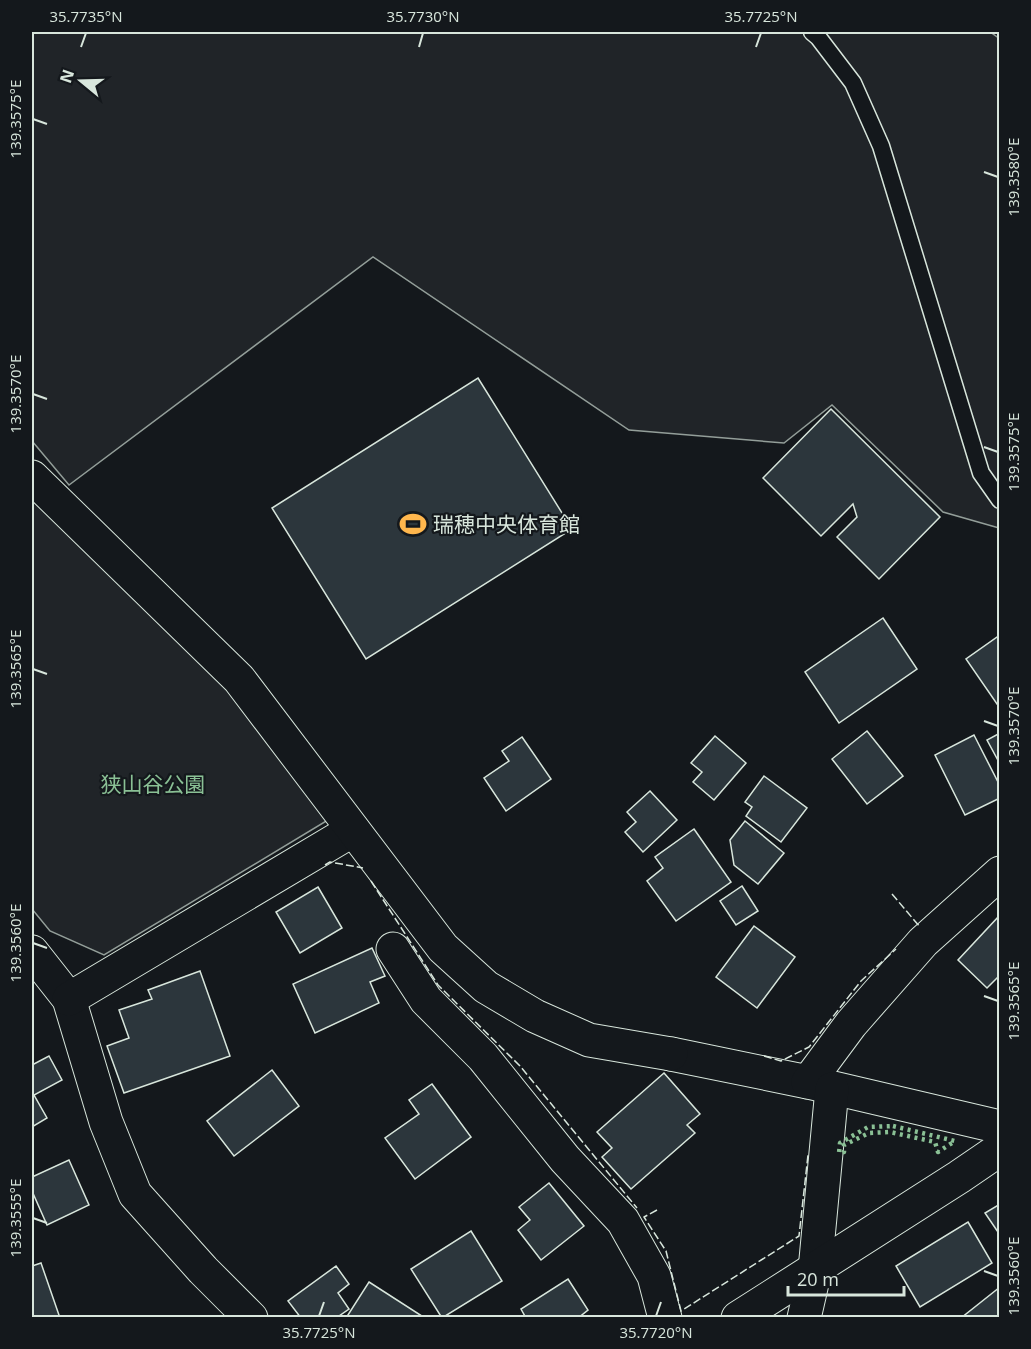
<svg xmlns="http://www.w3.org/2000/svg" width="1031" height="1349" viewBox="0 0 1031 1349" font-family="'Open Sans','Noto Sans JP',sans-serif">
<rect width="100%" height="100%" fill="#14181c"/>
<!-- green -->
<g fill="#202428" stroke="#939e99" stroke-width="1.5">
<path d="M32 32H990L1000 39 999 528 943 512 832 405 784 443 629 430 373 257 69 485 32 441Z"/>
<path d="M32 494 231 686 328 820 104 955 50 931 32 909Z"/>
</g>
<!-- building -->
<g fill="#2c363c" stroke="#d8e6dc" stroke-width="1.5">
<path d="M478 378 572 529 366 659 272 508Z"/>
<path d="M831 409 940 517 879 579 837 537 857 517 853 504 821 536 763 478Z"/>
<path d="M883 618 917 669 839 723 805 672Z"/>
<path d="M1000 635V702L997 704 966 659Z"/>
<path d="M867 731 903 776 867 804 832 759Z"/>
<path d="M1000 733V764L987 740Z"/>
<path d="M974 735 1000 786V798L965 815 935 755Z"/>
<path d="M715 736 746 763 714 800 693 782 702 772 691 763Z"/>
<path d="M522 737 551 779 506 811 484 778 509 761 502 751Z"/>
<path d="M764 776 807 808 781 842 746 816 752 807 745 802Z"/>
<path d="M650 791 677 820 643 852 625 832 636 822 627 812Z"/>
<path d="M745 821 784 853 758 884 734 865 730 840Z"/>
<path d="M694 829 731 882 676 921 647 881 663 868 655 857Z"/>
<path d="M742 886 758 911 736 925 720 901Z"/>
<path d="M318 887 342 928 300 953 276 912Z"/>
<path d="M1000 915V975L987 988 958 960Z"/>
<path d="M754 926 795 957 757 1008 716 977Z"/>
<path d="M372 948 385 976 370 982 379 1003 315 1033 293 984Z"/>
<path d="M200 971 230 1056 124 1093 107 1046 129 1038 119 1010 152 999 148 990Z"/>
<path d="M49 1056 62 1080 34 1095 47 1118 32 1127V1065Z"/>
<path d="M272 1070 299 1106 234 1156 207 1121Z"/>
<path d="M664 1073 700 1114 687 1125 695 1133 631 1189 602 1157 612 1148 597 1132Z"/>
<path d="M432 1084 471 1137 415 1179 385 1138 419 1114 409 1100Z"/>
<path d="M69 1160 89 1205 47 1225 32 1191V1177Z"/>
<path d="M549 1183 584 1226 541 1260 518 1230 530 1220 519 1207Z"/>
<path d="M1000 1204V1235L985 1213Z"/>
<path d="M968 1222 992 1263 920 1307 896 1266Z"/>
<path d="M471 1231 502 1281 442 1318 411 1269Z"/>
<path d="M41 1263 60 1318H32V1266Z"/>
<path d="M336 1266 349 1284 338 1293 349 1309 336 1318H301L288 1301Z"/>
<path d="M568 1279 588 1310 578 1318H526L521 1309Z"/>
<path d="M369 1282 425 1318H346Z"/>
<path d="M1000 1287V1318H961Z"/>
</g>
<g fill="none" stroke-linecap="round" stroke-linejoin="round">
<!-- lane casing -->
<g stroke="#d8e6dc" stroke-width="19">
<path id="lane" d="M812 32 818 37 853 83 881 146 981 473 1000 500"/>
</g>
<!-- street casing -->
<g stroke="#d8e6dc" stroke-width="35">
<g id="street">
<path d="M393 949 426 1000 483 1057 565 1159 623 1221 654 1276 665 1318"/>
<path d="M32 952 69 999 106 1122 135 1194 203 1270 251 1318"/>
<path d="M69 999 353 830"/>
<path d="M671 1054 808 1082 1000 1127"/>
<path d="M808 1082 851 1024 923 942 1000 873"/>
<path d="M804 1318 815 1270 832 1089"/>
</g>
</g>
<!-- secondary casing -->
<g stroke="#d8e6dc" stroke-width="35">
<g id="secondary">
<path d="M32 477 239 679 443 948 486 987 535 1016 589 1040 671 1054"/>
<path d="M738 1318 959 1177 1000 1149"/>
</g>
</g>
<!-- lane -->
<use href="#lane" stroke="#14181c" stroke-width="16"/>
<!-- street -->
<use href="#street" stroke="#14181c" stroke-width="33"/>
<!-- secondary -->
<use href="#secondary" stroke="#14181c" stroke-width="33"/>
<!-- hedge -->
<path stroke="#8ac095" stroke-width="4.5" stroke-dasharray="3 4.5" stroke-linecap="butt" d="M893 1126 955 1141 938 1152 935 1142 890 1132 869 1133 844 1145V1152L839 1153 840 1143 868 1127Z"/>
<!-- fence -->
<g stroke="#d8e6dc" stroke-width="1.5" stroke-dasharray="8 3" stroke-linecap="butt">
<path d="M325 865 330 862 363 868"/>
<path d="M371 881 438 985 520 1066 637 1208"/>
<path d="M892 894 920 927"/>
<path d="M764 1056 781 1061 809 1047 861 981 896 949"/>
<path d="M657 1210 644 1217 666 1251 681 1311 799 1236 808 1155"/>
</g>
</g>
<!-- ticks -->
<path fill="none" stroke="#d8e6dc" stroke-width="2" d="M81 47 86 33M419 47 423 33M756 47 761 33M33 119 47 124M984 172 998 177M33 394 47 399M984 447 998 452M33 669 47 674M984 721 998 726M33 943 47 948M984 996 998 1001M33 1218 47 1223M984 1271 998 1276M319 1316 324 1302M656 1316 661 1302"/>
<!-- icons -->
<defs>
<g id="stadium-bare" transform="scale(2.07)"><path d="M0-5a6.5 5 0 1 0 0 10a6.5 5 0 1 0 0-10ZM-3.5-1.8h7v3.6h-7Z" fill="#ffb74d" stroke="#14181c" stroke-width="2.5" paint-order="stroke"/></g>
</defs>
<g fill-rule="evenodd">
<use href="#stadium-bare" x="413" y="524"/>
</g>
<g text-anchor="middle" dominant-baseline="central" stroke-width="4.5" stroke-linejoin="round" paint-order="stroke">
<!-- poi labels -->
<g font-size="21" fill="#d8e6dc" stroke="#14181c" text-anchor="start">
<text x="433" y="524">瑞穂中央体育館</text>
</g>
<!-- park labels -->
<g font-size="21" fill="#8ac095" stroke="#14181c">
<text x="153" y="784">狭山谷公園</text>
</g>
</g>
<!-- border -->
<rect width="1031" height="1349" fill="none" stroke="#14181c" stroke-width="66"/>
<!-- north arrow -->
<g transform="translate(81 81) rotate(289)" stroke="#14181c" stroke-width="4.5" paint-order="stroke">
<path d="M0-4.5L10 22L0 15L-10 22Z" fill="#d8e6dc"/>
<text y="-9" font-size="16" font-weight="bold" text-anchor="middle" fill="#d8e6dc">N</text>
</g>
<!-- scale -->
<path d="M788 1286v9h116v-9" fill="none" stroke="#d8e6dc" stroke-width="3"/>
<text x="797" y="1286" font-size="18" fill="#d8e6dc" stroke="#14181c" stroke-width="4.5" paint-order="stroke">20 m</text>
<rect x="33" y="33" width="965" height="1283" fill="none" stroke="#d8e6dc" stroke-width="2"/>
<g font-size="15" text-anchor="middle" fill="#d8e6dc">
<text x="86" y="22">35.7735°N</text>
<text x="423" y="22">35.7730°N</text>
<text x="761" y="22">35.7725°N</text>
<text transform="translate(16 119) rotate(-90)" y="5">139.3575°E</text>
<text transform="translate(1014 177) rotate(-90)" y="5">139.3580°E</text>
<text transform="translate(16 394) rotate(-90)" y="5">139.3570°E</text>
<text transform="translate(1014 452) rotate(-90)" y="5">139.3575°E</text>
<text transform="translate(16 669) rotate(-90)" y="5">139.3565°E</text>
<text transform="translate(1014 726) rotate(-90)" y="5">139.3570°E</text>
<text transform="translate(16 943) rotate(-90)" y="5">139.3560°E</text>
<text transform="translate(1014 1001) rotate(-90)" y="5">139.3565°E</text>
<text transform="translate(16 1218) rotate(-90)" y="5">139.3555°E</text>
<text transform="translate(1014 1276) rotate(-90)" y="5">139.3560°E</text>
<text x="319" y="1338">35.7725°N</text>
<text x="656" y="1338">35.7720°N</text>
</g>
</svg>
